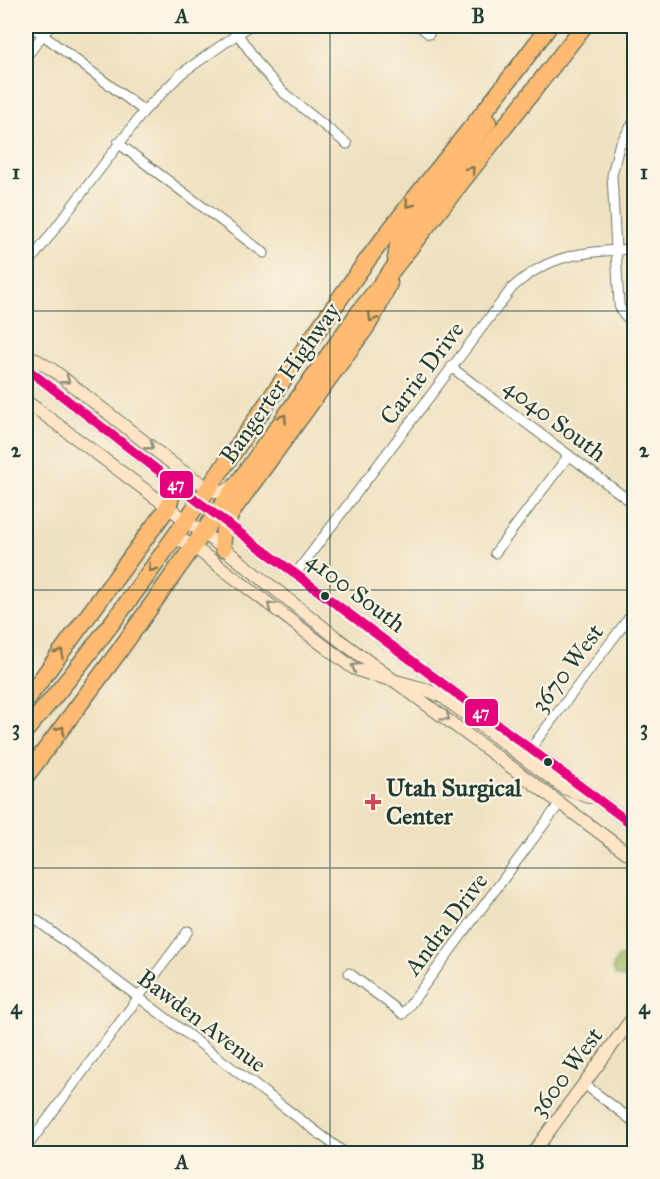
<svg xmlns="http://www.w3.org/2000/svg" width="660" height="1179" viewBox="0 0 660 1179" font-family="'IM FELL Great Primer',serif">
<rect width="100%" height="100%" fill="#fcf5e5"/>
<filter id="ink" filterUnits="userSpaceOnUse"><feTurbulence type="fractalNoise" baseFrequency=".0167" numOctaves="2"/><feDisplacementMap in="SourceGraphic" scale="12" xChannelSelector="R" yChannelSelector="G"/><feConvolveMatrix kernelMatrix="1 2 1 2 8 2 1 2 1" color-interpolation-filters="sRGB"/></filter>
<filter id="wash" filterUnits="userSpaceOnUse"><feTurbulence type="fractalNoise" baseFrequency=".008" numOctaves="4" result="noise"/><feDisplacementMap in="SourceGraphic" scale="24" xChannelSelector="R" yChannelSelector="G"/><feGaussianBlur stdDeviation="1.35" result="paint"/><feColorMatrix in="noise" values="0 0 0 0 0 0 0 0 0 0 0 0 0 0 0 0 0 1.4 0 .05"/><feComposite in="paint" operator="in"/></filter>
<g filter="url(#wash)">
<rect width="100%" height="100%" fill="#efe1c0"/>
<!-- green -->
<path fill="#a0c068" stroke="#607e4e" stroke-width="1.5" d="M623 955 630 961 629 970 624 978 615 975 613 966 619 956Z"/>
</g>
<g filter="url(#ink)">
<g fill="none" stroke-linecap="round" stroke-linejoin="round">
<!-- street casing -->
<g stroke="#687665" stroke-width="11">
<g id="street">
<path d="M31 26 144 111"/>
<path d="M419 26 429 34"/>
<path d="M237 33 263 70 284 93 347 144"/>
<path d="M26 57 50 26"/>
<path d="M634 121 619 146 612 175 619 305 623 314 634 324"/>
<path d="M118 143 264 253"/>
<path d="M26 267 144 111 182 73 249 26"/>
<path d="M451 367 634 504"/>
<path d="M495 553 569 455"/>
<path d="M296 573 512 288C550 253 585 252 634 249"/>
<path d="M531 748 634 611"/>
<path d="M26 932 35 919 346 1154"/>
<path d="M349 973 403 1014 560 803"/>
<path d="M584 1084 634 1122"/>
<path d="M26 1148 188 931"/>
</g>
</g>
<!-- secondary casing -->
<g stroke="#687665" stroke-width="14">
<g id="secondary">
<path d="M26 354 53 370 178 468 210 489 217 492 225 491 237 484"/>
<path d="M26 368 200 503 634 826"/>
<path d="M26 401 223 548 338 639 634 858"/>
<path d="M174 540 184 541 194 547 353 668C383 681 416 682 444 698L564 788 589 797"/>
<path d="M532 1154 634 1016"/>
</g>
</g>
<!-- highway casing -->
<g stroke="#687665" stroke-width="19">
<g id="highway">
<path d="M396 258 398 246 411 223 488 122"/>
<path d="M223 548C221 532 227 520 235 507L367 326 377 309 389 283"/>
<path d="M26 700 168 507 172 494 170 481"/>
<path d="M26 730C149 587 248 426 358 273 419 188 489 111 549 26"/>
<path d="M26 776 117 654 360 311 584 26"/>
</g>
</g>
<!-- street -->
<use href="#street" stroke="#fff" stroke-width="9"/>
<!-- secondary -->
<use href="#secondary" stroke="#ffe4c6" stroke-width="12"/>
<!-- highway -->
<use href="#highway" stroke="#febb71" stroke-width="16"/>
<!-- bus-1 casing -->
<g stroke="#fcf5e5" stroke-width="14">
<path id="bus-1" d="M26 368 200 503 634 826"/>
</g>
<!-- bus-1 -->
<use href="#bus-1" stroke="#e5007d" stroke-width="9"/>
</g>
<!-- one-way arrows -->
<defs><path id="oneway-chevron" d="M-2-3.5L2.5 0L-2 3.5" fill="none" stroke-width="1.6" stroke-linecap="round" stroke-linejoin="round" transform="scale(1.5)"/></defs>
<g stroke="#83764f">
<use href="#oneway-chevron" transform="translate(471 170) rotate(-51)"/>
<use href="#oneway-chevron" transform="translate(409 204) rotate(127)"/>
<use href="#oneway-chevron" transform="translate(372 318) rotate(122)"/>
<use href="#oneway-chevron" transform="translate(283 418) rotate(-55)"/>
<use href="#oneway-chevron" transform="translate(152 568) rotate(127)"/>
<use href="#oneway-chevron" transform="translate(60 653) rotate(-54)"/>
<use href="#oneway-chevron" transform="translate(61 730) rotate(-53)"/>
</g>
<g stroke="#8f907d">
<use href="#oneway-chevron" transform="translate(66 380) rotate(38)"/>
<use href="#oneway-chevron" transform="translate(150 446) rotate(38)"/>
<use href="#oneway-chevron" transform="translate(271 606) rotate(-143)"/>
<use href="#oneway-chevron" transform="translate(355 667) rotate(-151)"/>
<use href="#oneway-chevron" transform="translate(446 717) rotate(37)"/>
</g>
</g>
<!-- grid -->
<path fill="none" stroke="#1f3d34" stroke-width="1.5" stroke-opacity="0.55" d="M330 26V1154M26 311H634M26 590H634M26 868H634"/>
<!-- markers -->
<g fill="#1f3d34" stroke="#fcf5e5" stroke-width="2">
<circle cx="325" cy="596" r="5"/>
<circle cx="548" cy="762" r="5"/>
</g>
<path fill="#d1495b" stroke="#fcf5e5" stroke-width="2" d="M370 793h6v6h6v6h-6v6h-6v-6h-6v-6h6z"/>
<g text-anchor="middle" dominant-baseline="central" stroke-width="4.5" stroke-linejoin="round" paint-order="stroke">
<!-- street labels -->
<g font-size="24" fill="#1f3d34" stroke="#fcf5e5">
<text transform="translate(422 373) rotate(-53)">Carrie Drive</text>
<text transform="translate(280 383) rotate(-55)">Bangerter Highway</text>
<text transform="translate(555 420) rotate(37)">4040 South</text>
<text transform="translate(356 592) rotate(37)">4100 South</text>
<text transform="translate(567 668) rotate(-53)">3670 West</text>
<text transform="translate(446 924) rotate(-53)">Andra Drive</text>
<text transform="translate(202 1021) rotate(37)">Bawden Avenue</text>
<text transform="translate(566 1072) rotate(-53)">3600 West</text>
</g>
<!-- poi labels -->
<g font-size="24" font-weight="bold" fill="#1f3d34" stroke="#fcf5e5" text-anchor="start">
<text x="386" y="788">Utah Surgical<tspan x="386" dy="28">Center</tspan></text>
</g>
</g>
<g stroke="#fcf5e5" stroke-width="2">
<rect x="159" y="470" width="35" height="29" rx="6" fill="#e5007d"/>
<rect x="464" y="698" width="35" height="29" rx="6" fill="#e5007d"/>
</g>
<g font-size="16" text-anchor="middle" font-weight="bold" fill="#fff">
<text x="176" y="490">47</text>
<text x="481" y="718">47</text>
</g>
<!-- margin -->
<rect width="660" height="1179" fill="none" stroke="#fcf5e5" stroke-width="66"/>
<rect x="33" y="33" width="594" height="1113" fill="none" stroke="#1f3d34" stroke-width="2"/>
<g font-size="20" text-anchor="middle" font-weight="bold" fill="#1f3d34">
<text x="182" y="23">A</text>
<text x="478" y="23">B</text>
<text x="16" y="179">1</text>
<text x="644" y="179">1</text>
<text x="16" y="457">2</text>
<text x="644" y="457">2</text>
<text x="16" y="735">3</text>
<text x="644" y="735">3</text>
<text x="16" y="1014">4</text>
<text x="644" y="1014">4</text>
<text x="182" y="1169">A</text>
<text x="478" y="1169">B</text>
</g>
</svg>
